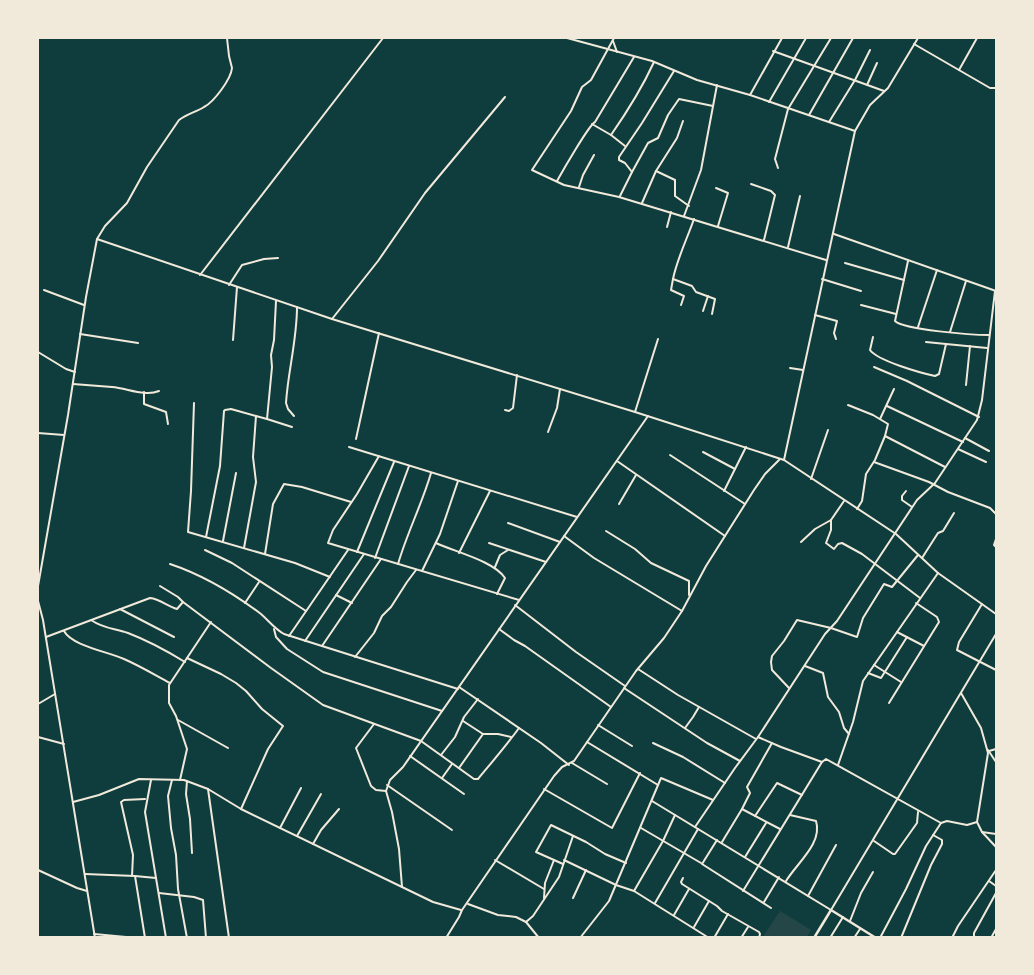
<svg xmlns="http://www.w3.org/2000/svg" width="1034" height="975" viewBox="0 0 1034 975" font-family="'Crimson Pro',serif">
<rect width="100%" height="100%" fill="#0f3d3e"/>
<!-- green -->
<path fill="#244646" d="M780 911 811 930 807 937H763Z"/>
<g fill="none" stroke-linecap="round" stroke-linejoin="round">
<!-- minor -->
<g stroke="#f1e9da" stroke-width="2">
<path d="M567 38 652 61 697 80 750 95 855 131"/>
<path d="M614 38 591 80 582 87 571 111 532 170 564 185 619 197 826 260"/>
<path d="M613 41 617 52"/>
<path d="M914 44 990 88H996"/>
<path d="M773 51 884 91"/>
<path d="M959 70 977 38"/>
<path d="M867 85 877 63"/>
<path d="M750 95 782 38"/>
<path d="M769 102 806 38"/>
<path d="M809 115 853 38"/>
<path d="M829 122 855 80 870 50"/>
<path d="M592 124 611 135 625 146"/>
<path d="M611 135C627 112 642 88 654 62"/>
<path d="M778 168 775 159 788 109 831 38"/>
<path d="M656 171 675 180V196L689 206"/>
<path d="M632 172 648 143 658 138 668 115 679 99 713 106"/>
<path d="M557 181C562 172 589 125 595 122L634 57"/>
<path d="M751 184 771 191 775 195 764 240"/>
<path d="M579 187 583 175 594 155"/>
<path d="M716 188 728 193 718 226"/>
<path d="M620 196 632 172 625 163 619 160V157L642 123 674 71"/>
<path d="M642 203 656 171 677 138 683 121"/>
<path d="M684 216 701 170 717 85"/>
<path d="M694 219C687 239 677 259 673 279L692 286 696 292 715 299 712 314"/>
<path d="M667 227 671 212"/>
<path d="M834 234 996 291"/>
<path d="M97 239 105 226 127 203 147 167 179 120C187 114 196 112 204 107 214 102 231 79 232 68L229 56 227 38"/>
<path d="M788 247 800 196"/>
<path d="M908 261 895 321C904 330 973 335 989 335"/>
<path d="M845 263 904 280"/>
<path d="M200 275 383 38"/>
<path d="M673 279 671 290 684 296 681 305"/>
<path d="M822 279 861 291"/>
<path d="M229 285 242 265 264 259 278 258"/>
<path d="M44 290 84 305"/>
<path d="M276 301 274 340 271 355 272 367 267 419 292 427"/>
<path d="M861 305 896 314"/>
<path d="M703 311 708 296"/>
<path d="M815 315 837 321 834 333 836 339"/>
<path d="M332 319 378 261 425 193 505 97"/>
<path d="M918 327 937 270"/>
<path d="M950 332 966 281"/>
<path d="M80 334 138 343"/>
<path d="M873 337 870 350C878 361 921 373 935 376L939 374 946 344 987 348"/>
<path d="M233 340 237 287"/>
<path d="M926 342 946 344"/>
<path d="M38 352 66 369 75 372"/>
<path d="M874 367 907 381 979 417"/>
<path d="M790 368 803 370"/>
<path d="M73 384C86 385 99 386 112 387 127 388 145 397 159 391"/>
<path d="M966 385 970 346"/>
<path d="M144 392V404L166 412 168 424"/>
<path d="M194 403 191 491 188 532 295 563 330 577"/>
<path d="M848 405 873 415 888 424 885 436"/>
<path d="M887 406 963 442"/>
<path d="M505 410 509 411 513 408 517 375"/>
<path d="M635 412 658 339"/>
<path d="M294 416 288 409 286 403C288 371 297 340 297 307"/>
<path d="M880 419 894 389"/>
<path d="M548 432 557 408 560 389"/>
<path d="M38 433 64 435"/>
<path d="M965 438 989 451"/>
<path d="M356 439 379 333"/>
<path d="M349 447 577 517"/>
<path d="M958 449 986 462"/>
<path d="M703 452 735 469"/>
<path d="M670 455 745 504"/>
<path d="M379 456 357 494 333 530 328 543 519 600"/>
<path d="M617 461 725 536"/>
<path d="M874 462 929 482 948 492 990 508 996 514"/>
<path d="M811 479 828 430"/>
<path d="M724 491 746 447"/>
<path d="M906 491 902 496V500L912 507"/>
<path d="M619 504 636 475"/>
<path d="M857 509 862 501 866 474 875 460 885 436 945 467"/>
<path d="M831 520V530L826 543 834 549 838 544 842 543 862 554 920 598"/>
<path d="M508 523 560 542"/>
<path d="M606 531 635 549 651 563 689 581V595"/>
<path d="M564 536 594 558 682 611"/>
<path d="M206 537 220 466 224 411 225 410 231 409 256 416"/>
<path d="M996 539 994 545 996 547"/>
<path d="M223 541 236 473"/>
<path d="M801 542 815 529 831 520 844 501"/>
<path d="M436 543C455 552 494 561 505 578L497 594"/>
<path d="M489 543 546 562"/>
<path d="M244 548 256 482 253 457 256 416 267 419"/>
<path d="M205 550 232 563 306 611"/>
<path d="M357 552 394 462"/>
<path d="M459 553 490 491"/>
<path d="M265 554 273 504 284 484 302 487 351 502"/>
<path d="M375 558 409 466"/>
<path d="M922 558 938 533 943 531 954 513"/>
<path d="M170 564C203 575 233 593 261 614 269 621 275 629 284 634L458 689"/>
<path d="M398 564C407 533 422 504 431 473"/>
<path d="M495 567 500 555 508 550"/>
<path d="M422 571 440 534 458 481"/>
<path d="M38 586 68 415 86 297 97 239 332 319 635 412 784 460 855 131 870 105 888 88 918 38"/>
<path d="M160 586 178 597 183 602 271 668 323 705 421 741 474 779H478C492 762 506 746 519 728"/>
<path d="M336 595 352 603"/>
<path d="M245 603 259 582"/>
<path d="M982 604 959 642 957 650 996 670"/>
<path d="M515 605 576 652 625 686"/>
<path d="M120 609 174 637"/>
<path d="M91 620C104 629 114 628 128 633 149 641 167 651 185 662"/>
<path d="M274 629 276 637 287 649 323 672 442 711"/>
<path d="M499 629 514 640 525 646 611 707"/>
<path d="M64 631C72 646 109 652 124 659 140 666 155 675 170 683"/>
<path d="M897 632 924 646"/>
<path d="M289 636 348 550"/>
<path d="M46 637 150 598C160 599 167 606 177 609L183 602"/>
<path d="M305 641 364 554"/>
<path d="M322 646 381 559"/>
<path d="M355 657 374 633 382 616 391 607 407 582 416 570"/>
<path d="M187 658 221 674 236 683 246 691 262 709 283 726 268 749 241 809"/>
<path d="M874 665 901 682"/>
<path d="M805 666 823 673 828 697 839 712 844 728 849 734"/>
<path d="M638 669 678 695 756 739"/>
<path d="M868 673 881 678 907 637"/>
<path d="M459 687 541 743 569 765"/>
<path d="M624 688 707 743 740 761"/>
<path d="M789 688 772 670 771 662 772 656 784 641 797 620 831 628 857 637 863 618 884 584 892 587 918 555"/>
<path d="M961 693 981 728 988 753 977 822 982 832 996 847"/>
<path d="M889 703 939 622 937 617 916 603"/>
<path d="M38 704 55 694"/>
<path d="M178 720 228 748"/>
<path d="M463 721 483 734H498L511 737"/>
<path d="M374 724 356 748 371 786 376 790 386 791"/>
<path d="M598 725 632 746"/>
<path d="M685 728 693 717 699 707"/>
<path d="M38 737 64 744"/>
<path d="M758 737 781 747 822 762"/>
<path d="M587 742 658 785"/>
<path d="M653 743 683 757 725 783"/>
<path d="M988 750 996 762"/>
<path d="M989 751 996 749"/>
<path d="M441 755 455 737 464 717 478 699"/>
<path d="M410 756 464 794"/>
<path d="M572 763 607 784"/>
<path d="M838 765 853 722 863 681 938 573"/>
<path d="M459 768 483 734"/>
<path d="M442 778 452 764"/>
<path d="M151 780 145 812 166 938"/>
<path d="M172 780 168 796 171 828 176 855 178 889 187 938"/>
<path d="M180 780 187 749 176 716 169 703V685L211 622"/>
<path d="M187 781 186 794 190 819 192 853"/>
<path d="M387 785 452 830"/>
<path d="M208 789 229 938"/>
<path d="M544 789 612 828 640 773"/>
<path d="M652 801 831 910"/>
<path d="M73 802 99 795 139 779 184 780 208 789 241 809 433 902 461 910"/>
<path d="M742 809 780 829"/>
<path d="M755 816 777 783 802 795"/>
<path d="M695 827 735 768 758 737 825 634 837 621 917 500 935 483 977 420 982 400 995 291"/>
<path d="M280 828 301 788"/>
<path d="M641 828 701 863"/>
<path d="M982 832 996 834"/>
<path d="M297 836 321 794"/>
<path d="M717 840 702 864 771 908"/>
<path d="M874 841 893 854H895L917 823 918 812"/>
<path d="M722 842 742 809 750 793 747 787 772 743"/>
<path d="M313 844 321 830 339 809"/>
<path d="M745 857 766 823"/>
<path d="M495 860 544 889"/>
<path d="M564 860 616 885 634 891 709 938"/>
<path d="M563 864 536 852 551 825 586 842 605 854 626 863"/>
<path d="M38 870 77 888 87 891"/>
<path d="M85 874 135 876 156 878"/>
<path d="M132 876 133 855 121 802 124 800 145 799"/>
<path d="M135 876 145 938"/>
<path d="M683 878 681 882 682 884 717 906 722 911 759 932 760 934 759 938"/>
<path d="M786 881C797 863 823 843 816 821L790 815"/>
<path d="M989 881 996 886"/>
<path d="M402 887 399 849 392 812 386 791 390 780 403 767 648 416"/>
<path d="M634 891 663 841 675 815"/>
<path d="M743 891 822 762 826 759 941 823"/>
<path d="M159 893 194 897 203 900 206 938"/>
<path d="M808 896 836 845"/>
<path d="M544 898 545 883 554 860"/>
<path d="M573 898 586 870"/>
<path d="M764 902 779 877"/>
<path d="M655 903 698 829"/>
<path d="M468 904 498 915 516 917 526 922 539 938"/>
<path d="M674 915 689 889"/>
<path d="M850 921 861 893 873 872"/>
<path d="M526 922 533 916 559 877 573 836"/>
<path d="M694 927 709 901"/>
<path d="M94 934 137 938"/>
<path d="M446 938 459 917 462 910 554 776 562 767 574 761 636 671 664 638 682 611 706 566 754 490 765 474 780 459"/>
<path d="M580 938 609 901 661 778 713 800"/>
<path d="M714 938 728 914"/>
<path d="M741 938 748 927"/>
<path d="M830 938 843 917"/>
<path d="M854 938 860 929"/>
<path d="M880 938 906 889 926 846 941 823 947 821 967 825 977 822"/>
<path d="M901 938 931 865 942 844V840L933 835"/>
<path d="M952 938 958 926 996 870"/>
<path d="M974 938V933L996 893"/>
<path d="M991 938 996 929"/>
</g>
<!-- tertiary -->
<g stroke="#f1e9da" stroke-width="2">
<path d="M784 460 896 534 938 573 996 614"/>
<path d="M38 601 43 620 95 938"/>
<path d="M831 910 996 634"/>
</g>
<!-- secondary -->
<path stroke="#f1e9da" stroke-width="2.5" d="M814 938 831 910 876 938"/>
</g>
<!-- border -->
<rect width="1034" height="975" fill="none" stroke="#f1e9da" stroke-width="78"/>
</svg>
